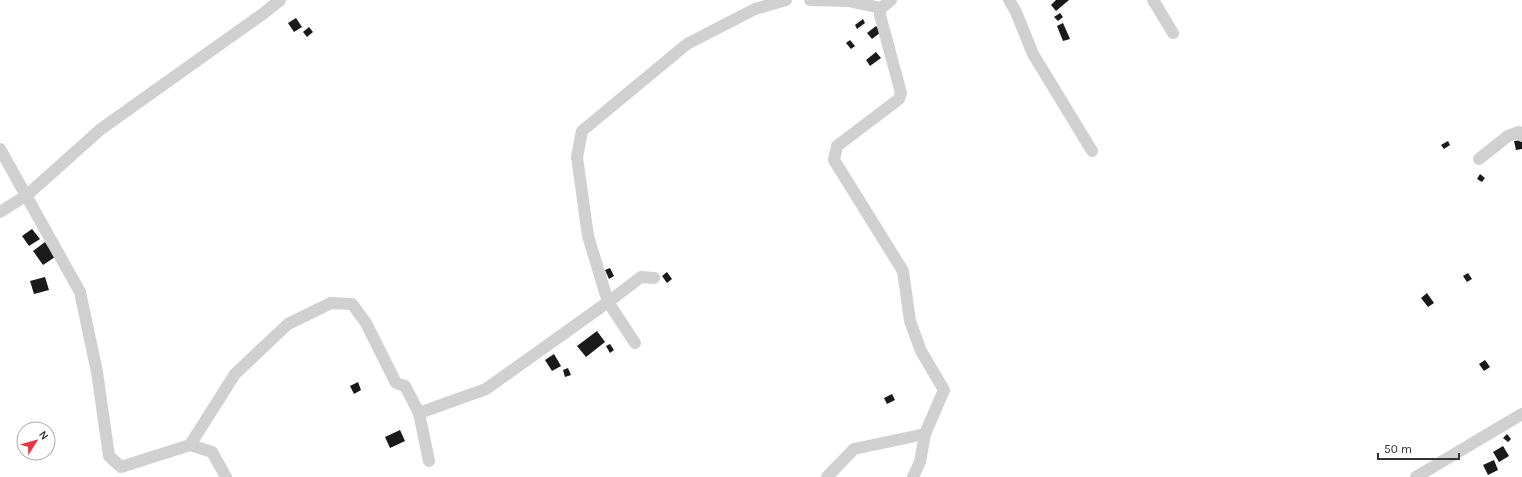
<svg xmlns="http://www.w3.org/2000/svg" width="1522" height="477" viewBox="0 0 1522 477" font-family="Karla,sans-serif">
<rect width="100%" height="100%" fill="#fff"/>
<!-- building -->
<g fill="#1a1a1a">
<path d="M1056 0H1069L1056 11 1051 5Z"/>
<path d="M1060 13 1063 17 1058 21 1054 17Z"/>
<path d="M296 18 302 27 294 32 288 23Z"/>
<path d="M863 19 865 23 857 29 855 25Z"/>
<path d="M1063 23 1070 39 1063 41 1057 26Z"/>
<path d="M876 26 881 32 872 39 867 33Z"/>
<path d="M309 27 313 32 307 37 303 32Z"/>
<path d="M850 40 855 46 851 49 846 43Z"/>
<path d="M876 52 881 58 870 66 866 60Z"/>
<path d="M1522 140V149L1516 150 1514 141Z"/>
<path d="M1448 141 1450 145 1444 149 1441 145Z"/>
<path d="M1480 174 1485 178 1482 182 1477 179Z"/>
<path d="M32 229 40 239 29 246 22 236Z"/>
<path d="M45 242 55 257 43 265 33 251Z"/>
<path d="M610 268 614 276 609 279 605 270Z"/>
<path d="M667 272 672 279 667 283 662 276Z"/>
<path d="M1468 273 1472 279 1467 282 1463 276Z"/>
<path d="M45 277 49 290 34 294 30 281Z"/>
<path d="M1427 293 1434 303 1428 307 1421 298Z"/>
<path d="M597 331 605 342 586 357 577 346Z"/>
<path d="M610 344 614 350 610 353 606 346Z"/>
<path d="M554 354 561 366 552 371 545 360Z"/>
<path d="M1485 360 1490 367 1484 371 1479 364Z"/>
<path d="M568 368 571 375 565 377 563 370Z"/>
<path d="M358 382 361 390 354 394 350 386Z"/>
<path d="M892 394 895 400 887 404 884 398Z"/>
<path d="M400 430 405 441 390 448 385 437Z"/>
<path d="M1507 434 1511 439 1508 442 1503 438Z"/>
<path d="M1503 446 1509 456 1499 462 1493 452Z"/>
<path d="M1494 460 1498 470 1488 475 1483 465Z"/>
</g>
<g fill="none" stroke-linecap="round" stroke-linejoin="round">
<!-- street -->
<g stroke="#d0d0d0" stroke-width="12">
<path d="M810 0 848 1 881 8"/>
<path d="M1009 0 1016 12 1033 54 1092 151"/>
<path d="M1153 0 1173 33"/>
<path d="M0 149 80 292 97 372 109 456 121 467 190 445 212 452 226 477"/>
<path d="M1479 159 1508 136 1519 132 1522 136"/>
<path d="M0 212 27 195 101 129 264 13 280 0"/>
<path d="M635 343 608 302 588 236 577 157 582 131 687 44 755 9 786 0"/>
<path d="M419 413 486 389 608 302 641 277 654 278"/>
<path d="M190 445 235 374 288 324 331 303 352 304 366 323 396 383 405 386 419 413 429 461"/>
<path d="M827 477 854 449 925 434 944 390 921 351 910 321 903 271 834 160 837 146 899 99 901 93 880 15 881 8 891 0"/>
<path d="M913 477 920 462 925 434"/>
<path d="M1416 477 1522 414"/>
</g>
</g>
<!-- north arrow -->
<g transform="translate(36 441) rotate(53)"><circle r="19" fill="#ffffff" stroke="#adadad"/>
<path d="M0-3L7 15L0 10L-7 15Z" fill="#e63946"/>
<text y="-6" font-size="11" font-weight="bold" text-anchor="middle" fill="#333333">N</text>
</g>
<!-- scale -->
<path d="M1378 453v6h81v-6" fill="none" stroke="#333333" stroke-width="2"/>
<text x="1384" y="453" font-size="12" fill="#333333" stroke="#ffffff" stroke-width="3" paint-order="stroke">50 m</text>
</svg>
